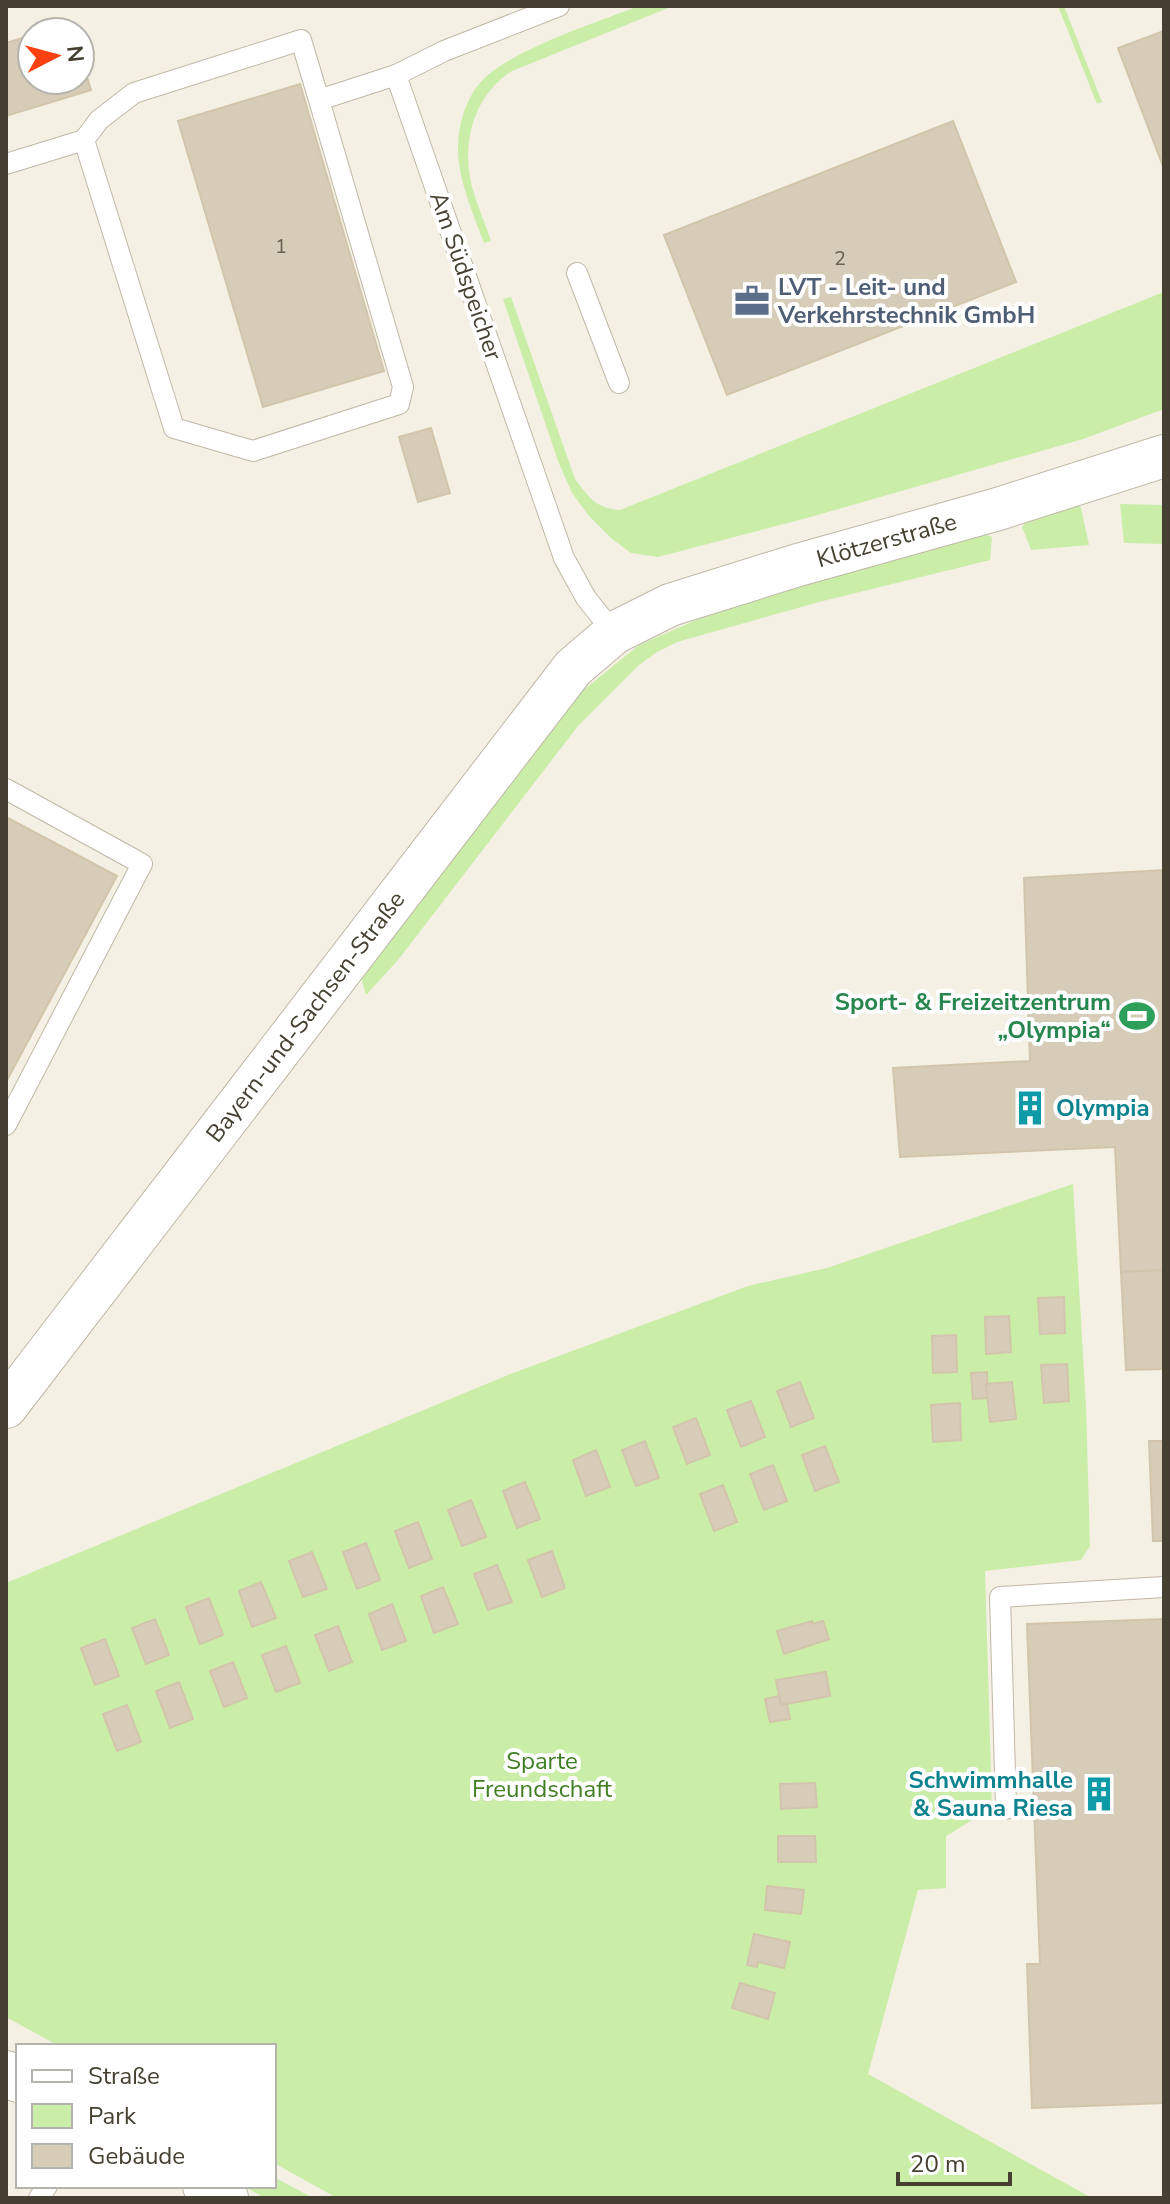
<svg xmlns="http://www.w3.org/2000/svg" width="1170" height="2204" viewBox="0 0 1170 2204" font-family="'Nunito Sans',sans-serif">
<rect width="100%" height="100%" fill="#f4f0e4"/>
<!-- green -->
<g fill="#caeda8">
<path d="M639 6H673L512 71C473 96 461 144 472 187 477 205 485 223 491 241L484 243C473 213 458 180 458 148 458 126 465 101 479 84 506 51 598 22 639 6Z"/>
<path d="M1058 6H1064L1102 102 1097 104Z"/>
<path d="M1164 292V409L1083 439 814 516 658 557 631 553 612 539 589 516 572 493 558 461 503 299 511 297 575 479C590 498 595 508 620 510Z"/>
<path d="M1074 500 1081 508 1089 545 1031 550 1022 527 1030 517Z"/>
<path d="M1120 504 1164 505V544L1124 543Z"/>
<path d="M982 533 992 537 990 560 819 602 677 642 657 652 639 665 578 726 398 960 366 995 360 974 580 693 639 645 710 614Z"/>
<path d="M1073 1184 1086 1406 1090 1546 1081 1560 985 1571 992 1808 946 1836V1888L918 1890 868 2074 1092 2198H337L274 2163V2046H59L6 2017V1583L513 1373 748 1286 827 1268Z"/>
<path d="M274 2177 313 2198H265L243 2186H274Z"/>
</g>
<!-- building -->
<g fill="#d6ccb8" stroke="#d2c5ab" stroke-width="2">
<path d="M71 23 73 32H42Z"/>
<path d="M1164 31V169L1118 48Z"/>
<path d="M32 35V80H80V54L91 90 6 116V43Z"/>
<path d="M300 84 384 371 263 407 178 121Z"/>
<path d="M953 121 1016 282 727 395 664 235Z"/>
<path d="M431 428 450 493 418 502 399 437Z"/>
<path d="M6 817 117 876 6 1082Z"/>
<path d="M1164 870V1270L1121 1272 1115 1147 900 1157 893 1068 1030 1061 1024 878Z"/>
<path d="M1164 1270V1369L1126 1370 1121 1272Z"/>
<path d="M1064 1297 1065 1333 1040 1334 1038 1298Z"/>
<path d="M1009 1316 1011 1352 986 1354 985 1317Z"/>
<path d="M956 1335 957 1372 933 1373 932 1336Z"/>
<path d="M1067 1364 1069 1401 1044 1403 1041 1365Z"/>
<path d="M987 1372 988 1398 973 1399 971 1373Z"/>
<path d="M800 1382 814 1418 791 1427 777 1391Z"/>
<path d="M1012 1382 1016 1419 990 1422 986 1384Z"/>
<path d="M751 1401 765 1437 741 1447 727 1410Z"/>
<path d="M960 1403 961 1440 933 1442 931 1405Z"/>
<path d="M696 1418 710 1455 687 1464 673 1427Z"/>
<path d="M645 1441 659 1478 636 1486 622 1450Z"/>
<path d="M1149 1441H1164V1541H1153Z"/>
<path d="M825 1446 839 1482 815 1491 802 1455Z"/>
<path d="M596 1450 610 1487 586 1496 573 1460Z"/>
<path d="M773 1465 787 1501 764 1510 750 1474Z"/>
<path d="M525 1482 540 1519 517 1528 503 1491Z"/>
<path d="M723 1485 737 1522 714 1531 700 1494Z"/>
<path d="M471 1500 486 1537 462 1546 448 1510Z"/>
<path d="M418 1522 432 1559 409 1568 395 1531Z"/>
<path d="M366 1543 380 1580 357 1589 343 1552Z"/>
<path d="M552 1551 565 1588 542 1597 528 1560Z"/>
<path d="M312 1552 327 1589 303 1597 289 1561Z"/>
<path d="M497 1565 512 1602 488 1610 474 1574Z"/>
<path d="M261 1582 276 1618 252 1627 239 1591Z"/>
<path d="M443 1587 458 1624 434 1633 421 1596Z"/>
<path d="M209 1598 223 1635 200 1644 186 1607Z"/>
<path d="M392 1604 406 1641 382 1650 369 1614Z"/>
<path d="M155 1619 169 1655 146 1664 132 1628Z"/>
<path d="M1164 1619V2103L1032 2108 1027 1964H1040L1027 1624Z"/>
<path d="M812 1621V1624L823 1621 829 1639 784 1654 777 1631Z"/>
<path d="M338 1626 352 1662 329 1671 315 1635Z"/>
<path d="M105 1639 119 1676 95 1685 81 1648Z"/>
<path d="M286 1646 300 1683 276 1692 262 1655Z"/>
<path d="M233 1662 247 1698 224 1707 210 1671Z"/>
<path d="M826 1672 830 1696 781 1705 776 1680Z"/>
<path d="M179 1682 193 1719 170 1728 156 1691Z"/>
<path d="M779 1696 781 1705 787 1704 790 1719 770 1722 765 1699Z"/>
<path d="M127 1705 141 1742 117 1751 103 1714Z"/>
<path d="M815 1783 817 1807 781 1809 780 1784Z"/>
<path d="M778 1836H815L816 1862H778Z"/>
<path d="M767 1886 804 1890 801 1914 765 1910Z"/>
<path d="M754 1934 790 1942 784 1968 758 1962 757 1967 747 1965Z"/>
<path d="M740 1983 775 1993 768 2019 732 2008Z"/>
</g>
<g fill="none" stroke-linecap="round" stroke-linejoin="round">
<!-- service casing -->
<g stroke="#c0b8a6" stroke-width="22">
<g id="service">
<path d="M559 6 444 51 396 75 564 558 586 598 614 633"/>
<path d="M319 100 301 40 134 93 99 120 84 140 174 428 253 451 399 404 403 387 319 100 396 75"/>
<path d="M6 164 84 140"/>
<path d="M577 273 619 383"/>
<path d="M6 789 142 864 6 1125"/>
<path d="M1006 1809 1000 1597 1164 1587"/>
<path d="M39 2198 47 2186"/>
</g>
</g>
<!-- minor casing -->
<g stroke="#c0b8a6" stroke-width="44">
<g id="minor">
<path id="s1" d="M6 1407 573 668 614 633 670 605 798 565 998 509 1164 456"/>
</g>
</g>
<!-- tertiary casing -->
<g stroke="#c0b8a6" stroke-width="46">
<g id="tertiary">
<path d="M6 2073 18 2080"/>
<path d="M205 2186 226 2198"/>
</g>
</g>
<!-- service -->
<use href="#service" stroke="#fff" stroke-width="20"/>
<!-- minor -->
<use href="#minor" stroke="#fff" stroke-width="42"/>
<!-- tertiary -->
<use href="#tertiary" stroke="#fff" stroke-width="44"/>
</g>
<!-- icons -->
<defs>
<g id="office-bare" transform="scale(2.76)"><path d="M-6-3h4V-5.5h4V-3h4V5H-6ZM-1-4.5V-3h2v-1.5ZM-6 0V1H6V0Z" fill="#5c6f8a" stroke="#fff" stroke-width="2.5" paint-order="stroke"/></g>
<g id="stadium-bare" transform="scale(2.76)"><path d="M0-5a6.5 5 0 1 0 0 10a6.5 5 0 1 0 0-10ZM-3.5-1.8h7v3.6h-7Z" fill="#2e9e5b" stroke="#fff" stroke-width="2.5" paint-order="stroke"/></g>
<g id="building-bare" transform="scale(2.76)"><path d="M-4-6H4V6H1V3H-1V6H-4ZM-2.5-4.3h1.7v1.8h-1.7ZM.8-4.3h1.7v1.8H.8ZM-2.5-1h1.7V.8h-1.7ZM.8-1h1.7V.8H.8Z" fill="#0f9aa8" stroke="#fff" stroke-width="2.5" paint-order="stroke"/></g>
</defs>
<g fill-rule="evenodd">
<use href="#office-bare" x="752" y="301"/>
<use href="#stadium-bare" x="1137" y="1016"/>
<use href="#building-bare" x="1030" y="1108"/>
<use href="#building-bare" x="1099" y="1794"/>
</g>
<g text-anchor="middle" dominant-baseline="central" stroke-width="8" stroke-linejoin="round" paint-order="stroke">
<!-- number labels -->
<g font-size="20" fill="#6a6354">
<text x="281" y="246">1</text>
<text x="840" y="258">2</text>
</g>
<!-- street labels -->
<g font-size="24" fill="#464033" stroke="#fff">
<text transform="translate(466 276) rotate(71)">Am Südspeicher</text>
<text stroke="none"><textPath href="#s1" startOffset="1274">Klötzerstraße</textPath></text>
<text stroke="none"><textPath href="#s1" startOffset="492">Bayern-und-Sachsen-Straße</textPath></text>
</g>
<!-- service labels -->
<g font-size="24" font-weight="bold" fill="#4e5e75" stroke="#fff" text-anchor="start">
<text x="778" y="287">LVT - Leit- und<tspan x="778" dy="28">Verkehrstechnik GmbH</tspan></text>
</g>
<!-- leisure labels -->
<g font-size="24" font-weight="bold" fill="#27864d" stroke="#fff" text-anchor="end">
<text x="1111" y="1002">Sport- &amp; Freizeitzentrum<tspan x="1111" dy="28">„Olympia“</tspan></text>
</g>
<!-- culture labels -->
<g font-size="24" font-weight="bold" fill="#0d838f" stroke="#fff" text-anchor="start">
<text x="1056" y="1108">Olympia</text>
<text x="1073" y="1780" text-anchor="end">Schwimmhalle<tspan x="1073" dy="28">&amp; Sauna Riesa</tspan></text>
</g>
<!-- park labels -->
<g font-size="24" fill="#3f7e21" stroke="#fff">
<text x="542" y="1761">Sparte<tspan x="542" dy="28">Freundschaft</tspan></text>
</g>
</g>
<!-- border -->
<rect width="1170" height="2204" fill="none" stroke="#464033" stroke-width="16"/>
<!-- legend -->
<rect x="16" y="2044" width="260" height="144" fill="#ffffff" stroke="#b5b3ad" stroke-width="2"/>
<rect x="32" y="2070" width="40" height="12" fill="#ffffff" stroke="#b5b3ad" stroke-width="2"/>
<text x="88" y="2084" font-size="24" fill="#464033">Straße</text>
<rect x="32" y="2104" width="40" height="24" fill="#caeda8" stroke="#b5b3ad" stroke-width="2"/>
<text x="88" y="2124" font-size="24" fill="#464033">Park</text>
<rect x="32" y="2144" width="40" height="24" fill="#d6ccb8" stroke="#b5b3ad" stroke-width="2"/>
<text x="88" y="2164" font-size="24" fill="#464033">Gebäude</text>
<!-- north arrow -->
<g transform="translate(56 56) rotate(84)"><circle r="38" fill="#ffffff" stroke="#b5b3ad" stroke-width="2"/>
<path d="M0-6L14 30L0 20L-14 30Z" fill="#ff4010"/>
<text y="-12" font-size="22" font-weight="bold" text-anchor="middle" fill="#464033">N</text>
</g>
<!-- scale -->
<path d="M898 2172v12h112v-12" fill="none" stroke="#464033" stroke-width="4"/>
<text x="910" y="2172" font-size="24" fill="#464033" stroke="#ffffff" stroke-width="6" paint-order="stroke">20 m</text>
</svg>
